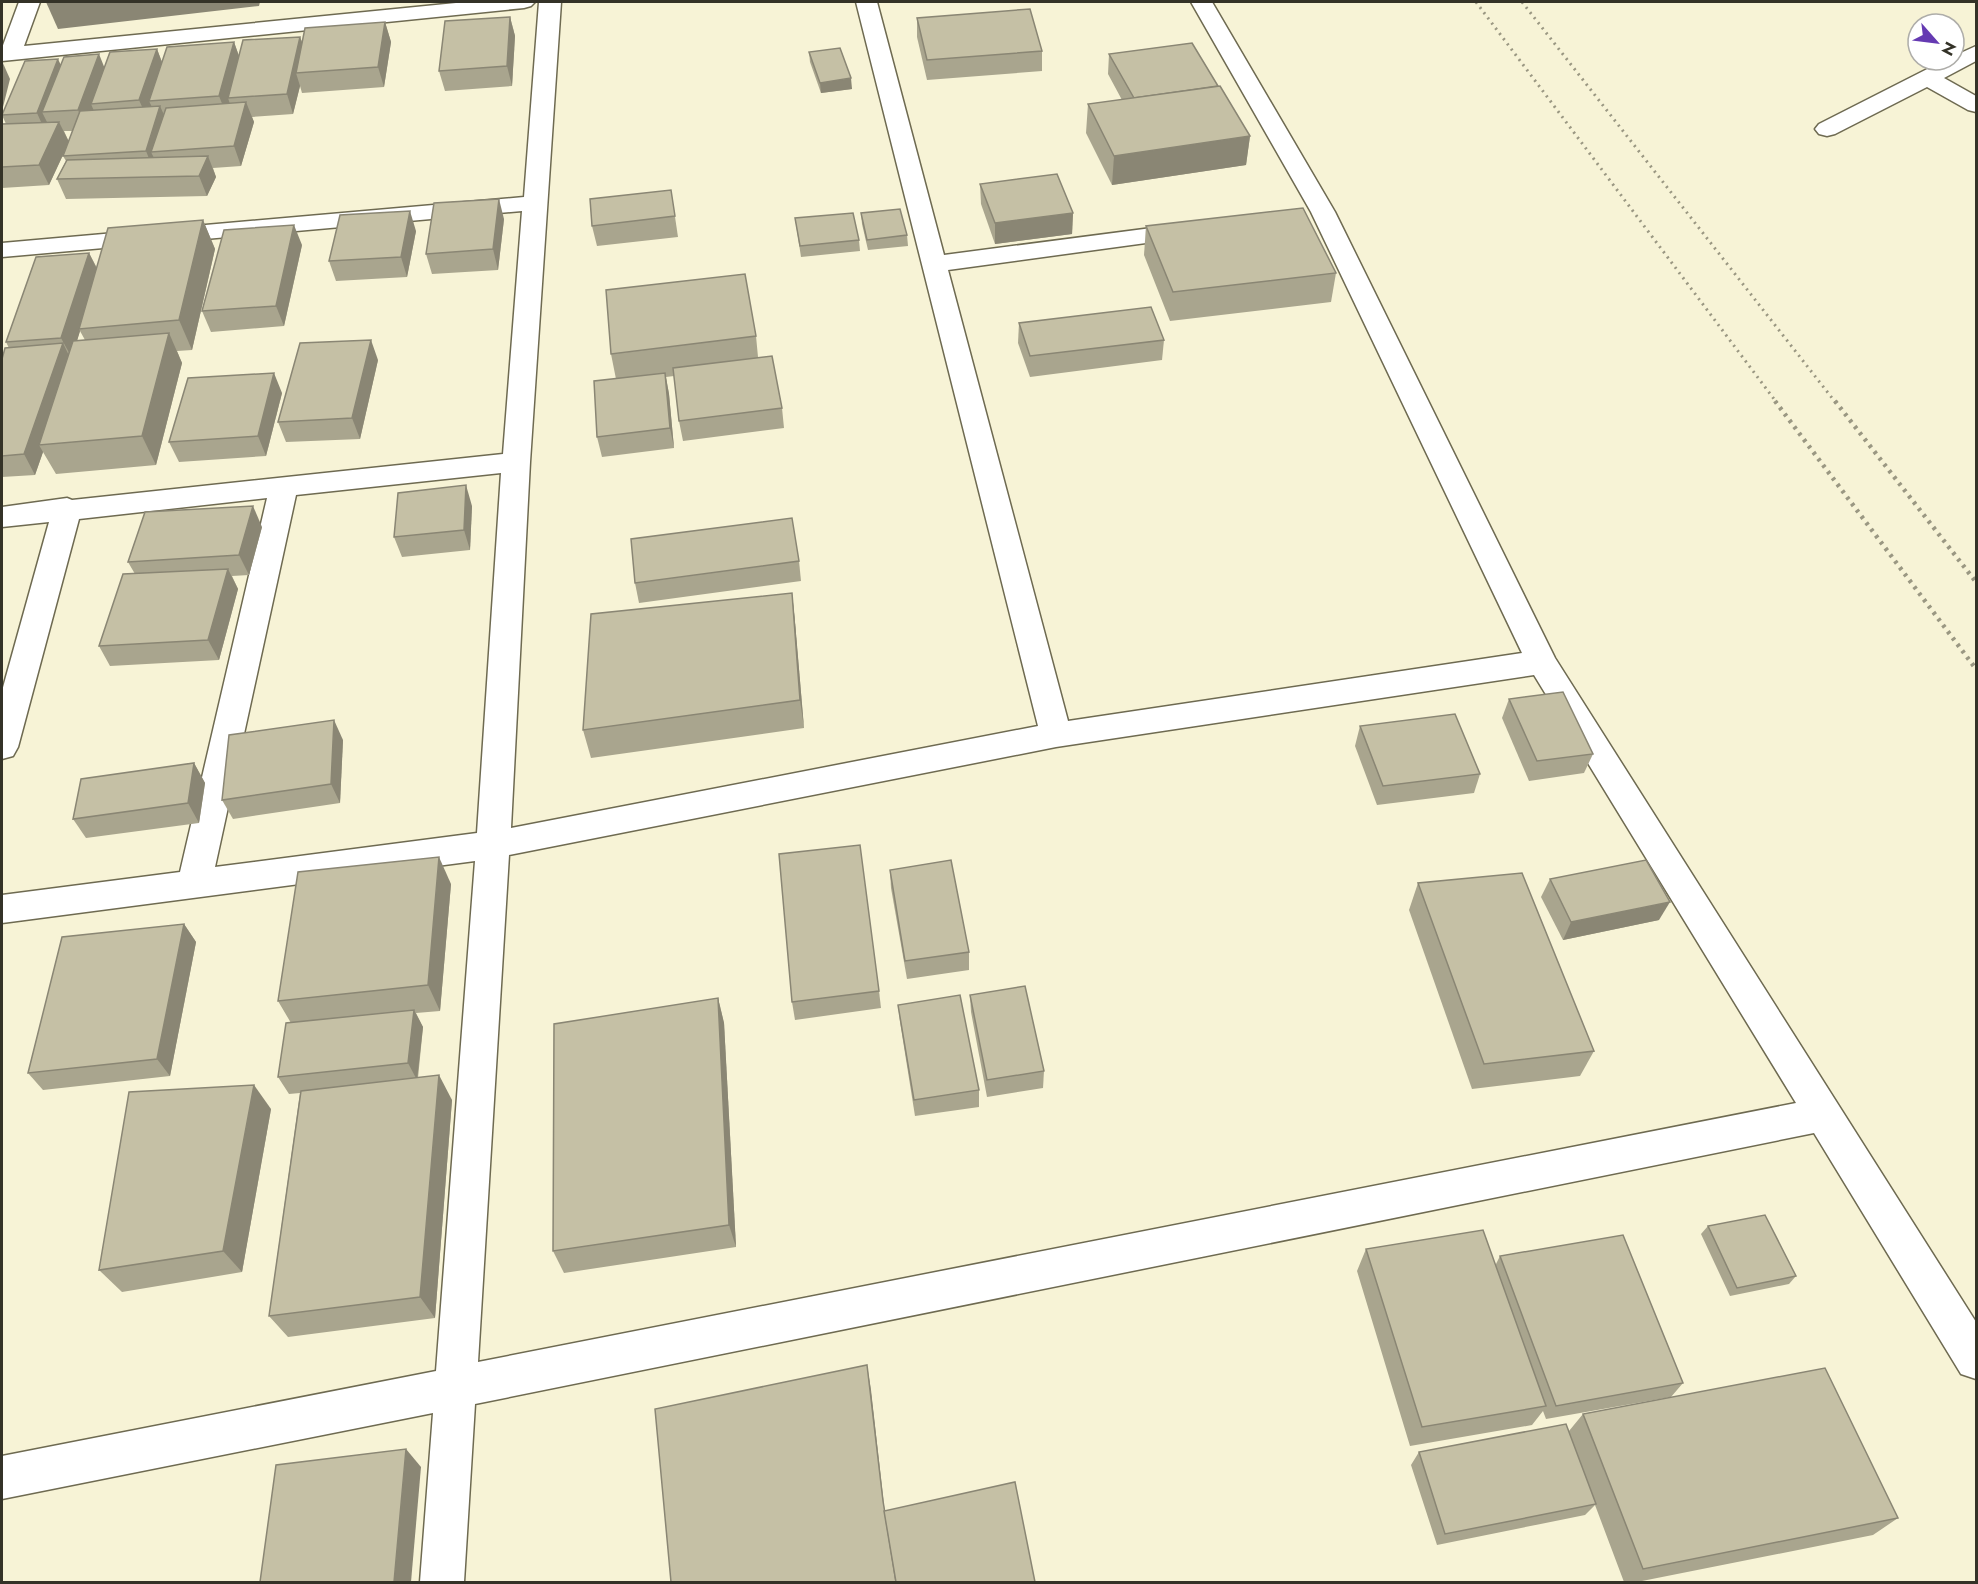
<svg xmlns="http://www.w3.org/2000/svg" width="1978" height="1584" viewBox="0 0 1978 1584" font-family="Jost,sans-serif">
<rect width="100%" height="100%" fill="#f7f3d6"/>
<g fill="none" stroke-linecap="round" stroke-linejoin="round">
<!-- minor casing -->
<g stroke="#6e6a51" stroke-width="3">
<g id="minor">
<path d="M19 2H40L24 46 466 2H535L531 6 524 8 2 61V48Z"/>
<path d="M539 2H561L530 462 511 828 1038 726 856 2H877L944 255 1190 223 1199 225 1202 230 1199 235 1190 237 948 270 1068 721 1522 653 1311 212 1191 2H1212L1335 212 1555 658 1976 1322V1379L1961 1374 1814 1133 475 1404 464 1582H420L433 1413 2 1499V1456L436 1371 475 861 2 923V895L180 872 267 498 79 519 18 747 13 756 2 759V691L49 522 2 527V507L67 498 72 500 503 454 522 211 2 257V243L524 197ZM501 473 477 833 215 867 296 495ZM1534 675 1796 1103 478 1362 509 855 1056 747Z"/>
<path d="M1976 46V61L1944 78 1976 96V112L1968 110 1927 87 1835 134 1827 136 1819 134 1815 129 1819 124 1945 60H1954V56Z"/>
</g>
</g>
<!-- minor -->
<use href="#minor" fill="#fff" fill-rule="evenodd"/>
<!-- rail-far1 -->
<g stroke="#9a9782" stroke-width="3" stroke-dasharray="2 4.5" stroke-linecap="butt">
<path d="M1476 2 1777 403"/>
<path d="M1522 2 1836 403"/>
</g>
<!-- rail -->
<g stroke="#9a9782" stroke-width="4.5" stroke-dasharray="3 5" stroke-linecap="butt">
<path d="M1775 401 1976 669"/>
<path d="M1835 401 1976 582"/>
</g>
</g>
<!-- wall -->
<g fill="#a9a58e" fill-rule="evenodd">
<path d="M510 17 515 36 512 86 445 91 439 71Z"/>
<path d="M917 18 1042 51V71L927 80 917 37Z"/>
<path d="M385 22 391 42 384 87 302 93 300 86 293 114 252 117 254 122 241 166 213 168 216 177 207 196 66 199 57 179 66 161 63 156 73 131H64L69 142 49 185 2 188V124H6L2 115 61 64 104 67 157 49 162 62 234 42 239 56 300 37 302 42Z"/>
<path d="M809 52 852 89 821 93 810 62Z"/>
<path d="M1109 54 1218 86 1250 136 1246 165 1112 185 1086 133 1088 104 1122 100 1108 74Z"/>
<path d="M980 184 1073 213 1072 234 995 244 981 204Z"/>
<path d="M671 190 678 237 597 246 592 226Z"/>
<path d="M861 213 907 235 908 246 868 250 862 224Z"/>
<path d="M795 218 859 240 860 251 801 257Z"/>
<path d="M504 219 498 270 432 274 426 254Z"/>
<path d="M203 220 215 249 192 350 177 351 182 363 156 465 56 474 43 452 35 475 2 477V359L9 348 6 342 89 253 97 268ZM80 331 85 340H77Z"/>
<path d="M1146 226 1336 273 1331 302 1170 321 1144 255Z"/>
<path d="M416 231 407 277 336 281 329 261Z"/>
<path d="M302 245 284 326 211 332 202 311Z"/>
<path d="M1019 323 1164 340 1162 360 1030 377 1018 343Z"/>
<path d="M756 336 758 357 782 408 784 428 683 441 679 421 674 376 666 377 669 394 674 448 602 457 597 437 616 379 611 354Z"/>
<path d="M378 360 360 439 286 442 278 422Z"/>
<path d="M282 393 266 456 179 462 169 442Z"/>
<path d="M472 506 470 550 402 557 394 537Z"/>
<path d="M262 527 249 575 232 576 238 589 219 660 110 666 99 646 135 574 128 562Z"/>
<path d="M799 561 801 581 639 603 635 583Z"/>
<path d="M792 593 795 622 804 728 591 758 583 730Z"/>
<path d="M1509 699 1593 754 1584 773 1529 781 1502 718Z"/>
<path d="M1360 726 1480 774 1474 793 1377 805 1355 746Z"/>
<path d="M343 740 340 803 233 819 222 800Z"/>
<path d="M194 763 205 783 199 823 86 838 73 819Z"/>
<path d="M890 870 969 952V970L907 979 891 888Z"/>
<path d="M1550 879 1659 920 1563 940 1541 897Z"/>
<path d="M1418 883 1594 1051 1580 1076 1472 1089 1409 910Z"/>
<path d="M451 884 440 1011 416 1013 423 1027 418 1078 452 1100 435 1318 288 1337 269 1316 300 1093 289 1094 278 1077 291 1023 278 1001Z"/>
<path d="M184 924 196 942 170 1076 43 1090 28 1073Z"/>
<path d="M879 991 881 1008 795 1020 792 1002Z"/>
<path d="M970 995 1044 1071 1043 1088 987 1097 971 1012Z"/>
<path d="M718 998 724 1023 736 1247 564 1273 553 1251Z"/>
<path d="M898 1005 979 1090V1107L915 1116 900 1022Z"/>
<path d="M271 1109 242 1272 122 1292 99 1270Z"/>
<path d="M1708 1226 1796 1276 1789 1284 1730 1296 1701 1234Z"/>
<path d="M1366 1249 1496 1264 1500 1256 1683 1383 1671 1397 1546 1419 1543 1411 1532 1425 1410 1446 1357 1271Z"/>
<path d="M1583 1414 1898 1518 1873 1535 1637 1582H1624L1595 1505 1585 1515 1437 1545 1411 1465 1419 1452 1569 1431Z"/>
</g>
<!-- shaded-wall -->
<g fill="#8a8674">
<path d="M46 2H260L259 6 58 29Z"/>
<path d="M510 17 515 36 512 86 507 66Z"/>
<path d="M385 22 391 42 384 87 378 67Z"/>
<path d="M300 37 307 56 296 73 300 86 293 114 287 94Z"/>
<path d="M234 42 241 62 228 98 230 104 227 116 219 96Z"/>
<path d="M157 49 164 68 149 101 152 107 148 120 139 100Z"/>
<path d="M99 54 107 74 91 104 94 111 87 130 78 110Z"/>
<path d="M58 59 67 78 42 112 49 126 46 133 37 113Z"/>
<path d="M2 61 10 79 2 111Z"/>
<path d="M851 78 852 89 821 93 820 83Z"/>
<path d="M246 102 254 122 241 166 234 146Z"/>
<path d="M160 106 169 126 151 152 157 164 154 171 146 151Z"/>
<path d="M59 122 69 142 49 185 39 165Z"/>
<path d="M1250 136 1246 165 1112 185 1114 156Z"/>
<path d="M208 156 216 177 207 196 199 176Z"/>
<path d="M499 199 504 219 498 270 493 249Z"/>
<path d="M410 211 416 231 407 277 401 257Z"/>
<path d="M1073 213 1072 234 995 244V223Z"/>
<path d="M203 220 215 249 192 350 179 320Z"/>
<path d="M294 225 302 245 284 326 276 306Z"/>
<path d="M89 253 99 273 79 329 80 331 72 358 61 338Z"/>
<path d="M169 333 182 363 156 465 142 436Z"/>
<path d="M371 340 378 360 360 439 352 418Z"/>
<path d="M63 343 73 364 39 445 43 452 35 475 24 454Z"/>
<path d="M274 373 282 393 266 456 258 436Z"/>
<path d="M665 373 669 394 674 448 670 428Z"/>
<path d="M466 485 472 506 470 550 464 530Z"/>
<path d="M253 506 262 527 249 575 239 555Z"/>
<path d="M228 569 238 589 219 660 208 640Z"/>
<path d="M792 593 795 622 804 728 800 700Z"/>
<path d="M334 720 343 740 340 803 331 784Z"/>
<path d="M194 763 205 783 199 823 188 803Z"/>
<path d="M439 857 451 884 440 1011 428 985Z"/>
<path d="M1670 902 1659 920 1563 940 1571 922Z"/>
<path d="M184 924 196 942 170 1076 157 1059Z"/>
<path d="M718 998 724 1023 736 1247 729 1225Z"/>
<path d="M414 1010 423 1027 417 1080 408 1063Z"/>
<path d="M439 1075 452 1100 435 1318 420 1297Z"/>
<path d="M254 1085 271 1109 242 1272 223 1251Z"/>
<path d="M867 1365 871 1390 886 1523 883 1501Z"/>
<path d="M406 1449 421 1467 411 1582H394Z"/>
</g>
<!-- building -->
<g fill="#c5c0a5" stroke="#8a8674" stroke-width="1.5">
<path d="M1030 9 1042 51 927 60 917 18Z"/>
<path d="M510 17 507 66 439 71 445 21Z"/>
<path d="M385 22 378 67 296 73 305 28Z"/>
<path d="M300 37 287 94 228 98 243 40Z"/>
<path d="M234 42 219 96 149 101 167 47Z"/>
<path d="M1192 43 1218 86 1134 98 1109 54Z"/>
<path d="M840 48 851 78 820 83 809 52Z"/>
<path d="M157 49 139 100 91 104 110 52Z"/>
<path d="M99 54 78 110 42 112 64 57Z"/>
<path d="M58 59 37 113 2 115 25 61Z"/>
<path d="M1220 86 1250 136 1114 156 1088 104Z"/>
<path d="M246 102 234 146 151 152 166 108Z"/>
<path d="M160 106 146 151 63 156 80 111Z"/>
<path d="M59 122 39 165 2 167V124Z"/>
<path d="M208 156 199 176 57 179 67 160Z"/>
<path d="M1057 174 1073 213 995 223 980 184Z"/>
<path d="M671 190 675 216 592 226 590 199Z"/>
<path d="M499 199 493 249 426 254 434 203Z"/>
<path d="M1303 208 1336 273 1173 292 1146 226Z"/>
<path d="M900 209 907 235 867 240 861 213Z"/>
<path d="M410 211 401 257 329 261 340 215Z"/>
<path d="M853 213 859 240 800 246 795 218Z"/>
<path d="M203 220 179 320 79 329 108 228Z"/>
<path d="M294 225 276 306 202 311 224 230Z"/>
<path d="M89 253 61 338 6 342 36 257Z"/>
<path d="M745 274 756 336 611 354 606 290Z"/>
<path d="M1151 307 1164 340 1030 356 1019 323Z"/>
<path d="M169 333 142 436 39 445 73 341Z"/>
<path d="M371 340 352 418 278 422 300 343Z"/>
<path d="M63 343 24 454 2 456V359L5 348Z"/>
<path d="M772 356 782 408 679 421 673 368Z"/>
<path d="M274 373 258 436 169 442 188 378Z"/>
<path d="M665 373 670 428 597 437 594 381Z"/>
<path d="M466 485 464 530 394 537 398 493Z"/>
<path d="M253 506 239 555 128 562 145 512Z"/>
<path d="M792 518 799 561 635 583 631 539Z"/>
<path d="M228 569 208 640 99 646 123 574Z"/>
<path d="M792 593 800 700 583 730 591 614Z"/>
<path d="M1563 692 1593 754 1537 761 1509 699Z"/>
<path d="M1455 714 1480 774 1383 786 1360 726Z"/>
<path d="M334 720 331 784 222 800 229 735Z"/>
<path d="M194 763 188 803 73 819 81 779Z"/>
<path d="M860 845 879 991 792 1002 779 854Z"/>
<path d="M439 857 428 985 278 1001 298 872Z"/>
<path d="M951 860 969 952 905 961 890 870Z"/>
<path d="M1646 860 1670 902 1571 922 1550 879Z"/>
<path d="M1522 873 1594 1051 1484 1064 1418 883Z"/>
<path d="M184 924 157 1059 28 1073 62 937Z"/>
<path d="M1025 986 1044 1071 987 1080 970 995Z"/>
<path d="M960 995 979 1090 914 1100 898 1005Z"/>
<path d="M718 998 729 1225 553 1251 554 1024Z"/>
<path d="M414 1010 408 1063 278 1077 286 1023Z"/>
<path d="M439 1075 420 1297 269 1316 301 1091Z"/>
<path d="M254 1085 223 1251 99 1270 129 1092Z"/>
<path d="M1765 1215 1796 1276 1737 1288 1708 1226Z"/>
<path d="M1483 1230 1546 1406 1422 1427 1366 1249Z"/>
<path d="M1623 1235 1683 1383 1556 1406 1500 1256Z"/>
<path d="M867 1365 883 1501 896 1582H671L655 1409Z"/>
<path d="M1825 1368 1898 1518 1643 1569 1583 1414Z"/>
<path d="M1566 1424 1596 1504 1445 1534 1419 1452Z"/>
<path d="M406 1449 394 1582H260L276 1465Z"/>
<path d="M1015 1482 1035 1582H896L884 1511Z"/>
</g>
<!-- border -->
<rect width="1978" height="1584" fill="none" stroke="#343227" stroke-width="6"/>
<!-- north arrow -->
<g transform="translate(1936 42) rotate(118)"><circle r="28" fill="#ffffff" stroke="#aeada9" stroke-width="1.5"/>
<path d="M0-4.5L10 22L0 15L-10 22Z" fill="#653ab2"/>
<text y="-9" font-size="16" font-weight="bold" text-anchor="middle" fill="#343227">N</text>
</g>
</svg>
